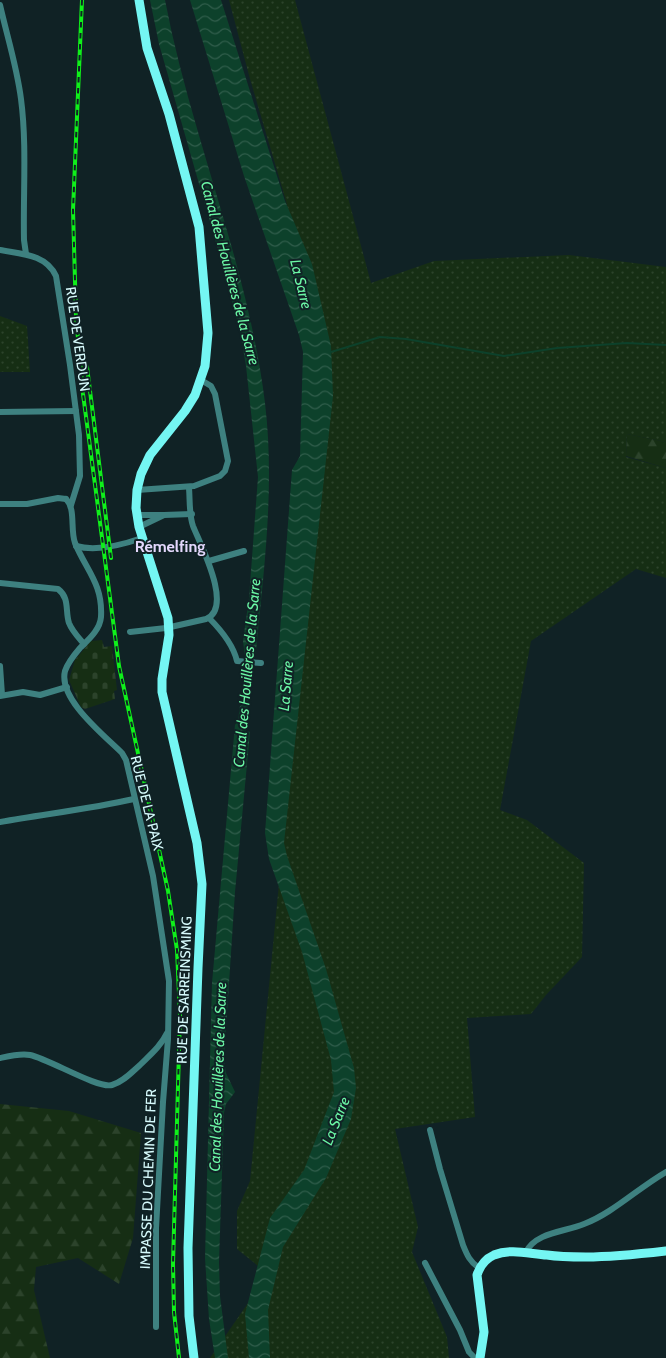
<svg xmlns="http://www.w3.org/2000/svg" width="666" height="1358" viewBox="0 0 666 1358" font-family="Cabin,sans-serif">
<defs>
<pattern id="grass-dots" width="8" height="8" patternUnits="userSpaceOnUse" patternTransform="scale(1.25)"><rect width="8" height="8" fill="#162e14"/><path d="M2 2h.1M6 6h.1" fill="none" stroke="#2c432b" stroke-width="1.8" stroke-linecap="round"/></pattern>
<pattern id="forest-firs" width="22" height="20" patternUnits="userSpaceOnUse" patternTransform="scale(1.25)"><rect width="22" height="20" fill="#162e14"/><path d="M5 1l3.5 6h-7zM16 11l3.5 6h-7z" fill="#2c432b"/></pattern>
<pattern id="cemetery-stones" width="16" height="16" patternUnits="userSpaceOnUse" patternTransform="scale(1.25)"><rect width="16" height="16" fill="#162e14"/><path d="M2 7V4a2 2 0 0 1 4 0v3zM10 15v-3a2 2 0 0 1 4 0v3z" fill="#2c432b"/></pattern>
<pattern id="water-waves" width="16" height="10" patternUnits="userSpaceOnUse" patternTransform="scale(1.25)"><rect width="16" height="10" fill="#0d412b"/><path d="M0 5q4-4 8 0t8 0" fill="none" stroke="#305d4b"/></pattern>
</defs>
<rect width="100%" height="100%" fill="#102225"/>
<!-- grass -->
<g fill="url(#grass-dots)">
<path d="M229 0H295L371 283 434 261 569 255 666 267V442L627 434 626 457 666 468V578L636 569 531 641 500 810 527 820 584 863 582 957 546 995 531 1014 467 1018 475 1117 395 1129 418 1227 412 1252 447 1337 449 1358H210L268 1274 237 1249V1211L250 1181 290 771 331 391 286 201 250 79Z"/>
<path d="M0 316 27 326 30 372H0Z"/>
</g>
<!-- forest -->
<g fill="url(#forest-firs)">
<path d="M627 434 666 442V468L626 456Z"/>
<path d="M0 1104 69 1111 141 1133 133 1238 119 1284 78 1258 36 1267 34 1290 50 1358H0Z"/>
</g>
<!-- cemetery -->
<path fill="url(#cemetery-stones)" d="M102 640 104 647 112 646 117 690 114 691 115 699 85 709 81 707 69 680 75 660 91 641Z"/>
<!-- water -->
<g fill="url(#water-waves)">
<path d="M150 0H165C191 136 248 265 265 403 275 486 264 569 256 651L251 666 246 731 250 732 235 892 224 1060 226 1073 235 1092 226 1104 224 1113 219 1262 220 1296 228 1358H215L209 1319 205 1258 212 983 235 725 238 720 240 706 243 705 246 665 243 641 249 598 258 477 246 366 240 331 222 264 159 44Z"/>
<path d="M190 0H221L285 201 312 264 331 346 333 396 284 843 287 856 326 969 354 1068 356 1088 351 1119 326 1178 283 1247 268 1310 270 1358H249L245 1314 270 1218 304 1170 334 1092 331 1060 302 952 269 859 265 833 292 470 300 456 303 352 299 335 244 176Z"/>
</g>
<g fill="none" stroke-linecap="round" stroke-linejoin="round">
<!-- stream -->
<path stroke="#0d412b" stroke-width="2" d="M331 352 380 337 406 339 504 356 557 348 627 343 666 345"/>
<!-- street -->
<g stroke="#3e8180" stroke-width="6">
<path d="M0 5C7 36 17 67 21 99 27 145 23 193 24 240L26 254"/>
<path d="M0 250C21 254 46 254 56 276L70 365 79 435 80 476 71 505"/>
<path d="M0 412 76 411"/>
<path d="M137 490 194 486 220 476 225 471 228 461 215 394 211 386 201 380"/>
<path d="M66 499C76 509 70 529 75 543 86 570 103 584 101 617 100 630 88 640 80 648 74 655 68 662 65 671 58 699 104 735 122 753L126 760 153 876 169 981 168 1039 163 1102 156 1228V1327"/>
<path d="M0 504H27L58 498 66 499"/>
<path d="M137 515H164L139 527"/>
<path d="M164 515 192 514"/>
<path d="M76 546C97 552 122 545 142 538"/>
<path d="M209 561 244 551"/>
<path d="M0 583 58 589C70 598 65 611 69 623 72 631 79 638 84 644"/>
<path d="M209 618C221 630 233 644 237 661L261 663"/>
<path d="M130 632 166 628 206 619C234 608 200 544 193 526 189 515 190 500 189 488"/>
<path d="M0 666 2 695"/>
<path d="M0 696 23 692 40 695 67 687"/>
<path d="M0 822C45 814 90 809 134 799"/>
<path d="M0 1058C9 1056 21 1053 30 1055 49 1059 98 1089 112 1085 123 1082 132 1072 140 1065 150 1055 161 1046 167 1033"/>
<path d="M430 1130 440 1169 463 1245C467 1255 470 1262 479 1268"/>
<path d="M526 1252C536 1232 565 1232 584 1224 613 1213 638 1188 666 1172"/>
<path d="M425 1263 460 1330 469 1352 475 1358"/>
</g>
<!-- secondary -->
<g stroke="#74f6f3" stroke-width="9">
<path d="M139 0 147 48 169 114 199 227 208 333 205 366 195 395 185 411 150 455 141 474 137 490 136 508 139 527 168 618 169 635 162 679V692L197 843 202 884 198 968 188 1248 189 1316 194 1358"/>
<path d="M480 1358 484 1332 477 1275C480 1266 485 1259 494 1255 511 1248 530 1254 547 1255 560 1257 573 1257 586 1257 612 1257 640 1254 666 1251"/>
</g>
<!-- rail casing -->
<g stroke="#0ff01a" stroke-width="4">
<g id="rail">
<path d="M82 0 73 210 76 316 83 394 119 666 168 891 177 950 180 1015 173 1264 174 1312 179 1358"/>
<path d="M87 367 111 558"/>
</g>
</g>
<!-- rail -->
<use href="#rail" stroke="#102225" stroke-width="2" stroke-dasharray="5.5" stroke-linecap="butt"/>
</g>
<g text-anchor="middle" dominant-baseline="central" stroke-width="4" stroke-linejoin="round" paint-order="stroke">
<!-- street labels -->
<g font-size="14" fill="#d6fafc" stroke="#102225">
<text transform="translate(78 339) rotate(82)">RUE DE VERDUN</text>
<text transform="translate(147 803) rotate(76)">RUE DE LA PAIX</text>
<text transform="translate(184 990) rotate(-88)">RUE DE SARREINSMING</text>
<text transform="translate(148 1179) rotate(-88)">IMPASSE DU CHEMIN DE FER</text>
</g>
<!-- water labels -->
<g font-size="15" font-style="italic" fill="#6bf6a5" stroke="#102225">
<text transform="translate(230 273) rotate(75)">Canal des Houillères de la Sarre</text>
<text transform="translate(301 284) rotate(76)">La Sarre</text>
<text transform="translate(247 673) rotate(-85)">Canal des Houillères de la Sarre</text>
<text transform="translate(286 686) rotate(-85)">La Sarre</text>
<text transform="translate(218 1077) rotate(-88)">Canal des Houillères de la Sarre</text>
<text transform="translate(336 1121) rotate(-68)">La Sarre</text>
</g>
<!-- quarter labels -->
<g font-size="16" font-weight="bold" fill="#e4d8fd" stroke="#102225">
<text x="170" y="546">Rémelfing</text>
</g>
</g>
</svg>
